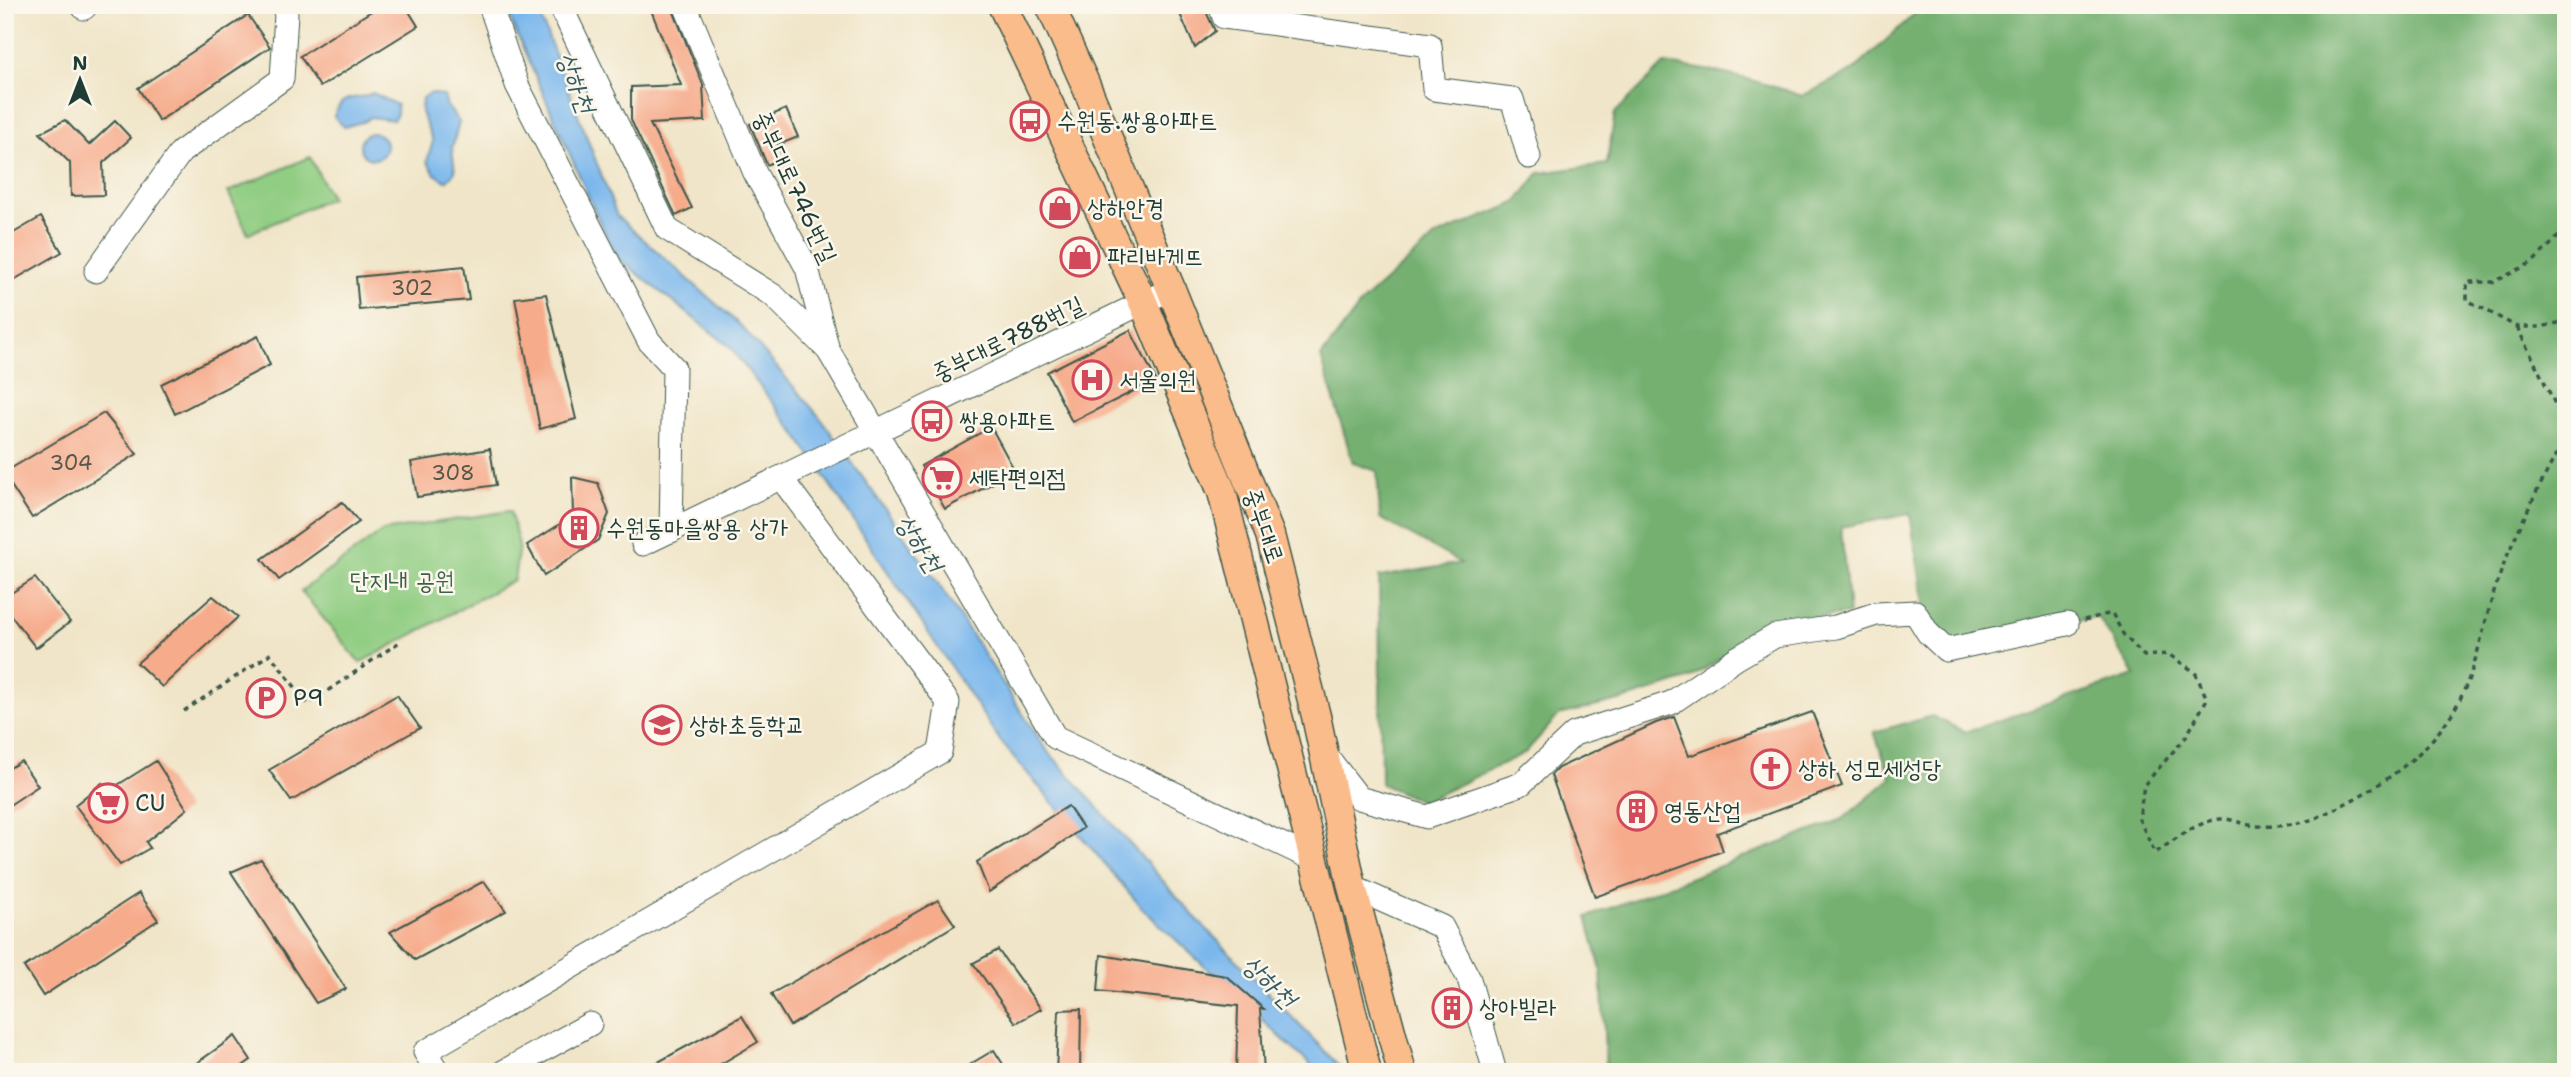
<svg xmlns="http://www.w3.org/2000/svg" width="2571" height="1077" viewBox="0 0 2571 1077" font-family="'Shantell Sans','Poor Story',sans-serif">
<rect width="100%" height="100%" fill="#fbf7ec"/>
<filter id="ink" filterUnits="userSpaceOnUse"><feTurbulence type="fractalNoise" baseFrequency=".0143" numOctaves="2"/><feDisplacementMap in="SourceGraphic" scale="14" xChannelSelector="R" yChannelSelector="G"/><feConvolveMatrix kernelMatrix="1 2 1 2 8 2 1 2 1" color-interpolation-filters="sRGB"/></filter>
<filter id="wash" filterUnits="userSpaceOnUse"><feTurbulence type="fractalNoise" baseFrequency=".00686" numOctaves="4" result="noise"/><feDisplacementMap in="SourceGraphic" scale="28" xChannelSelector="R" yChannelSelector="G"/><feGaussianBlur stdDeviation="1.57" result="paint"/><feColorMatrix in="noise" values="0 0 0 0 0 0 0 0 0 0 0 0 0 0 0 0 0 1.4 0 .05"/><feComposite in="paint" operator="in"/></filter>
<g filter="url(#wash)">
<rect width="100%" height="100%" fill="#f0e5c8"/>
<!-- green -->
<g fill="#91cd83" stroke="#58855c" stroke-width="2">
<path d="M310 157 331 198 248 234 228 192Z"/>
<path d="M510 511 519 545 514 580 360 663 301 591 383 531Z"/>
</g>
<!-- forest -->
<path fill="#74b071" stroke="#4a7652" stroke-width="2" d="M1924 5H2566V1072H1604L1606 1071 1601 970 1587 917 1843 819 1891 778 1874 732 1932 716 1965 732 2135 675 2098 617 1940 647 1926 617 1910 514 1841 527 1849 614 1772 624 1691 678 1623 700 1559 715 1525 753 1423 802 1381 784 1379 577 1461 563 1380 518 1377 471 1353 463 1321 357 1363 301 1436 236 1516 203 1539 173 1607 164 1615 113 1664 64C1712 69 1757 80 1802 96L1854 70Z"/>
<!-- water -->
<g fill="#7ab7ed" stroke="#4c7a90" stroke-width="2">
<path d="M504 5H536L617 216 741 326 819 416 939 585 1045 748 1194 916 1345 1072H1318L1143 909 1001 742 794 431 729 346 619 259 601 225Z"/>
<path d="M373 93 397 105V114L393 120 370 117 365 121 344 127 334 116C344 90 353 103 373 93Z"/>
<path d="M431 93 444 96 447 106 459 122 452 148 455 172 446 181 435 174 427 161 433 141 421 112 422 98Z"/>
<circle cx="373" cy="146" r="13"/>
</g>
<g id="blocks">
<!-- building -->
<g fill="#f6ab8b">
<path d="M381 5H405L418 26 320 87 300 56Z"/>
<path d="M649 5H671L703 85 705 121 650 124 692 208 676 216 631 120V87L681 85Z"/>
<path d="M1176 5H1203L1215 31 1195 48Z"/>
<path d="M248 15 270 47 159 121 138 88Z"/>
<path d="M786 109 798 137 778 145 783 157 767 165 750 124Z"/>
<path d="M65 120 89 145 115 121 131 138 103 163 104 195 71 196 70 163 40 133Z"/>
<path d="M41 217 62 252 5 285V238Z"/>
<path d="M464 266 469 300 359 310 356 277Z"/>
<path d="M546 294 576 419 540 429 515 298Z"/>
<path d="M1130 330 1156 380 1072 422 1047 372Z"/>
<path d="M258 336 270 365 175 414 161 384Z"/>
<path d="M104 413 137 454 32 518 5 476V472Z"/>
<path d="M991 427 1015 471 945 509 921 466Z"/>
<path d="M490 449 496 485 417 497 411 462Z"/>
<path d="M572 477 598 483 609 514 598 540 544 576 527 545 573 516Z"/>
<path d="M342 502 359 522 279 580 262 559Z"/>
<path d="M35 578 70 622 36 648 5 608V597Z"/>
<path d="M213 596 238 617 162 687 137 663Z"/>
<path d="M397 695 420 728 291 801 269 770Z"/>
<path d="M1812 712 1842 786 1717 833 1723 851 1595 897 1551 775 1558 768 1656 723 1674 717 1689 756Z"/>
<path d="M21 761 38 786 5 808V771Z"/>
<path d="M156 761 187 809 146 842 150 848 120 865 75 805 102 783 108 791Z"/>
<path d="M1068 806 1083 828 989 892 977 862Z"/>
<path d="M261 859 346 989 316 1003 231 872Z"/>
<path d="M484 881 506 911 415 960 390 932Z"/>
<path d="M139 893 158 920 43 996 24 967Z"/>
<path d="M938 900 955 925 790 1026 771 994Z"/>
<path d="M998 950 1041 1009 1016 1023 973 963Z"/>
<path d="M1101 955 1226 976 1264 1009H1260L1264 1072H1236L1238 1006 1098 991Z"/>
<path d="M1456 992 1465 1018 1449 1025 1438 1000Z"/>
<path d="M1081 1009 1080 1072H1056L1059 1010Z"/>
<path d="M742 1016 758 1042 707 1072H640Z"/>
<path d="M235 1036 251 1060 234 1072H184Z"/>
<path d="M994 1050 1008 1072H957Z"/>
</g>
</g>
</g>
<g filter="url(#ink)">
<use href="#blocks" fill-opacity="0" stroke="#3e564a" stroke-width="2"/>
<g fill="none" stroke-linecap="round" stroke-linejoin="round">
<!-- minor casing -->
<g stroke="#3e564a" stroke-width="25">
<g id="minor">
<path d="M490 5 517 85 649 341 674 368 671 531"/>
<path d="M560 5 667 229 774 296 828 350"/>
<path d="M685 5 755 173 807 268 828 350 1055 737 1315 860"/>
<path d="M1220 5 1224 17 1430 45 1434 89 1512 99 1529 157"/>
<path d="M84 8 87 5"/>
<path d="M96 271 181 152 282 79 286 14 283 5"/>
<path d="M643 544 1171 289"/>
<path d="M1325 754 1359 798 1427 817 1521 784 1574 734 1671 703 1737 658 1775 636 1836 627 1876 614 1915 612 1928 633 1946 650 2067 624"/>
<path d="M1352 887 1442 927 1469 979 1495 1072"/>
<path d="M438 1072 425 1052 940 752 948 702 781 478"/>
<path d="M503 1072 590 1024"/>
</g>
</g>
<!-- major casing -->
<g stroke="#3e564a" stroke-width="31">
<g id="major">
<path d="M1002 5 1143 302 1222 492 1367 1072"/>
<path d="M1050 5 1084 81 1171 289 1270 535 1316 716 1352 887 1402 1072"/>
</g>
</g>
<!-- path -->
<g stroke="#3e564a" stroke-width="3.5" stroke-dasharray="5 5" stroke-linecap="butt">
<path d="M2566 229 2533 262 2494 282H2467V300L2517 327H2541L2566 321"/>
<path d="M2517 327 2566 426"/>
<path d="M2084 620 2112 613 2123 634 2144 656 2168 654 2195 672 2207 699 2186 737 2144 785 2139 819 2155 853C2175 840 2195 822 2220 819 2232 818 2244 825 2256 826 2276 827 2300 825 2318 817 2374 791 2430 757 2459 701 2478 664 2484 620 2498 580 2516 530 2541 483 2566 436"/>
<path d="M184 711 270 654 308 704 401 641"/>
</g>
<!-- minor -->
<use href="#minor" stroke="#fff" stroke-width="23"/>
<!-- major -->
<use href="#major" stroke="#fabc8b" stroke-width="28"/>
</g>
</g>
<!-- icons -->
<defs>
<g id="bus-ring" transform="scale(2.0125)"><circle r="9.5" fill="#fbf7ec" stroke="#d1495b" stroke-width="1.5"/><path d="M-5-6H5V4H4V6H2V4H-2V6H-4V4H-5ZM-3.5-4V0h7V-4ZM-3.5 1.2v1.5H-2V1.2ZM2 1.2v1.5H3.5V1.2Z" fill="#d1495b"/></g>
<g id="shop-ring" transform="scale(2.0125)"><circle r="9.5" fill="#fbf7ec" stroke="#d1495b" stroke-width="1.5"/><path d="M-5-2.5h2.3a2.7 3.5 0 0 1 5.4 0H5L5.5 6h-11ZM-1.5-2.5h3a1.5 2.3 0 0 0-3 0Z" fill="#d1495b"/></g>
<g id="hospital-ring" transform="scale(2.0125)"><circle r="9.5" fill="#fbf7ec" stroke="#d1495b" stroke-width="1.5"/><path d="M-5-5h3v3.5h4V-5h3V5h-3V1.5h-4V5h-3Z" fill="#d1495b"/></g>
<g id="supermarket-ring" transform="scale(2.0125)"><circle r="9.5" fill="#fbf7ec" stroke="#d1495b" stroke-width="1.5"/><path d="M-6-5.5h2.5l.6 2H6L4.5 2H-2.5L-4.4-4H-6ZM-1.5 3.2a1.3 1.3 0 1 0 .1 0ZM3 3.2a1.3 1.3 0 1 0 .1 0Z" fill="#d1495b"/></g>
<g id="building-ring" transform="scale(2.0125)"><circle r="9.5" fill="#fbf7ec" stroke="#d1495b" stroke-width="1.5"/><path d="M-4-6H4V6H1V3H-1V6H-4ZM-2.5-4.3h1.7v1.8h-1.7ZM.8-4.3h1.7v1.8H.8ZM-2.5-1h1.7V.8h-1.7ZM.8-1h1.7V.8H.8Z" fill="#d1495b"/></g>
<g id="parking-ring" transform="scale(2.0125)"><circle r="9.5" fill="#fbf7ec" stroke="#d1495b" stroke-width="1.5"/><path d="M-3.5-5.5H1a3.5 3.5 0 0 1 0 7H-1V5.5H-3.5ZM-1-3.4V-.6H.8a1.4 1.4 0 0 0 0-2.8Z" fill="#d1495b"/></g>
<g id="school-ring" transform="scale(2.0125)"><circle r="9.5" fill="#fbf7ec" stroke="#d1495b" stroke-width="1.5"/><path d="M0-5L7-2L0 1L-7-2ZM-4 1L0 2.5L4 1V4Q0 6-4 4Z" fill="#d1495b"/></g>
<g id="church-ring" transform="scale(2.0125)"><circle r="9.5" fill="#fbf7ec" stroke="#d1495b" stroke-width="1.5"/><path d="M-1.2-6h2.4v3.5h3.3v2.4h-3.3V6h-2.4V-.1h-3.3v-2.4h3.3Z" fill="#d1495b"/></g>
</defs>
<g fill-rule="evenodd">
<use href="#bus-ring" x="1030" y="121"/>
<use href="#shop-ring" x="1060" y="208"/>
<use href="#shop-ring" x="1080" y="257"/>
<use href="#hospital-ring" x="1092" y="380"/>
<use href="#bus-ring" x="932" y="421"/>
<use href="#supermarket-ring" x="942" y="478"/>
<use href="#building-ring" x="579" y="528"/>
<use href="#parking-ring" x="266" y="698"/>
<use href="#school-ring" x="662" y="725"/>
<use href="#church-ring" x="1771" y="769"/>
<use href="#supermarket-ring" x="108" y="803"/>
<use href="#building-ring" x="1637" y="811"/>
<use href="#building-ring" x="1452" y="1008"/>
</g>
<g text-anchor="middle" dominant-baseline="central" stroke-width="5" stroke-linejoin="round" paint-order="stroke">
<!-- number labels -->
<g font-size="21" fill="#55584a">
<text x="412" y="288">302</text>
<text x="71" y="463">304</text>
<text x="453" y="473">308</text>
</g>
<!-- poi labels -->
<g font-size="24" fill="#1f3d34" stroke="#fbf7ec" text-anchor="start">
<text x="1057" y="121">수원동.쌍용아파트</text>
<text x="1087" y="208">상하안경</text>
<text x="1107" y="257">파리바게뜨</text>
<text x="1119" y="380">서울의원</text>
<text x="959" y="421">쌍용아파트</text>
<text x="969" y="478">세탁편의점</text>
<text x="606" y="528">수원동마을쌍용 상가</text>
<text x="293" y="698">P9</text>
<text x="689" y="725">상하초등학교</text>
<text x="1798" y="769">상하 성모세성당</text>
<text x="135" y="803">CU</text>
<text x="1664" y="811">영동산업</text>
<text x="1479" y="1008">상아빌라</text>
</g>
<!-- street labels -->
<g font-size="24" fill="#1f3d34" stroke="#fbf7ec">
<text transform="translate(795 187) rotate(65)">중부대로746번길</text>
<text transform="translate(1008 339) rotate(-26)">중부대로788번길</text>
<text transform="translate(1264 526) rotate(71)">중부대로</text>
</g>
<!-- park labels -->
<g font-size="24" fill="#3c6148" stroke="#fbf7ec">
<text x="402" y="581">단지내 공원</text>
</g>
<!-- water labels -->
<g font-size="26" font-style="italic" fill="#365c62" stroke="#fbf7ec">
<text transform="translate(577 82) rotate(69)">상하천</text>
<text transform="translate(920 543) rotate(57)">상하천</text>
<text transform="translate(1270 981) rotate(44)">상하천</text>
</g>
</g>
<!-- margin -->
<rect width="2571" height="1077" fill="none" stroke="#fbf7ec" stroke-width="28"/>
<!-- north arrow -->
<g transform="translate(80 80)" stroke="#fbf7ec" stroke-width="5" paint-order="stroke">
<path d="M0-5L12 26L0 18L-12 26Z" fill="#1f3d34"/>
<text y="-10" font-size="19" font-weight="bold" text-anchor="middle" fill="#1f3d34">N</text>
</g>
</svg>
